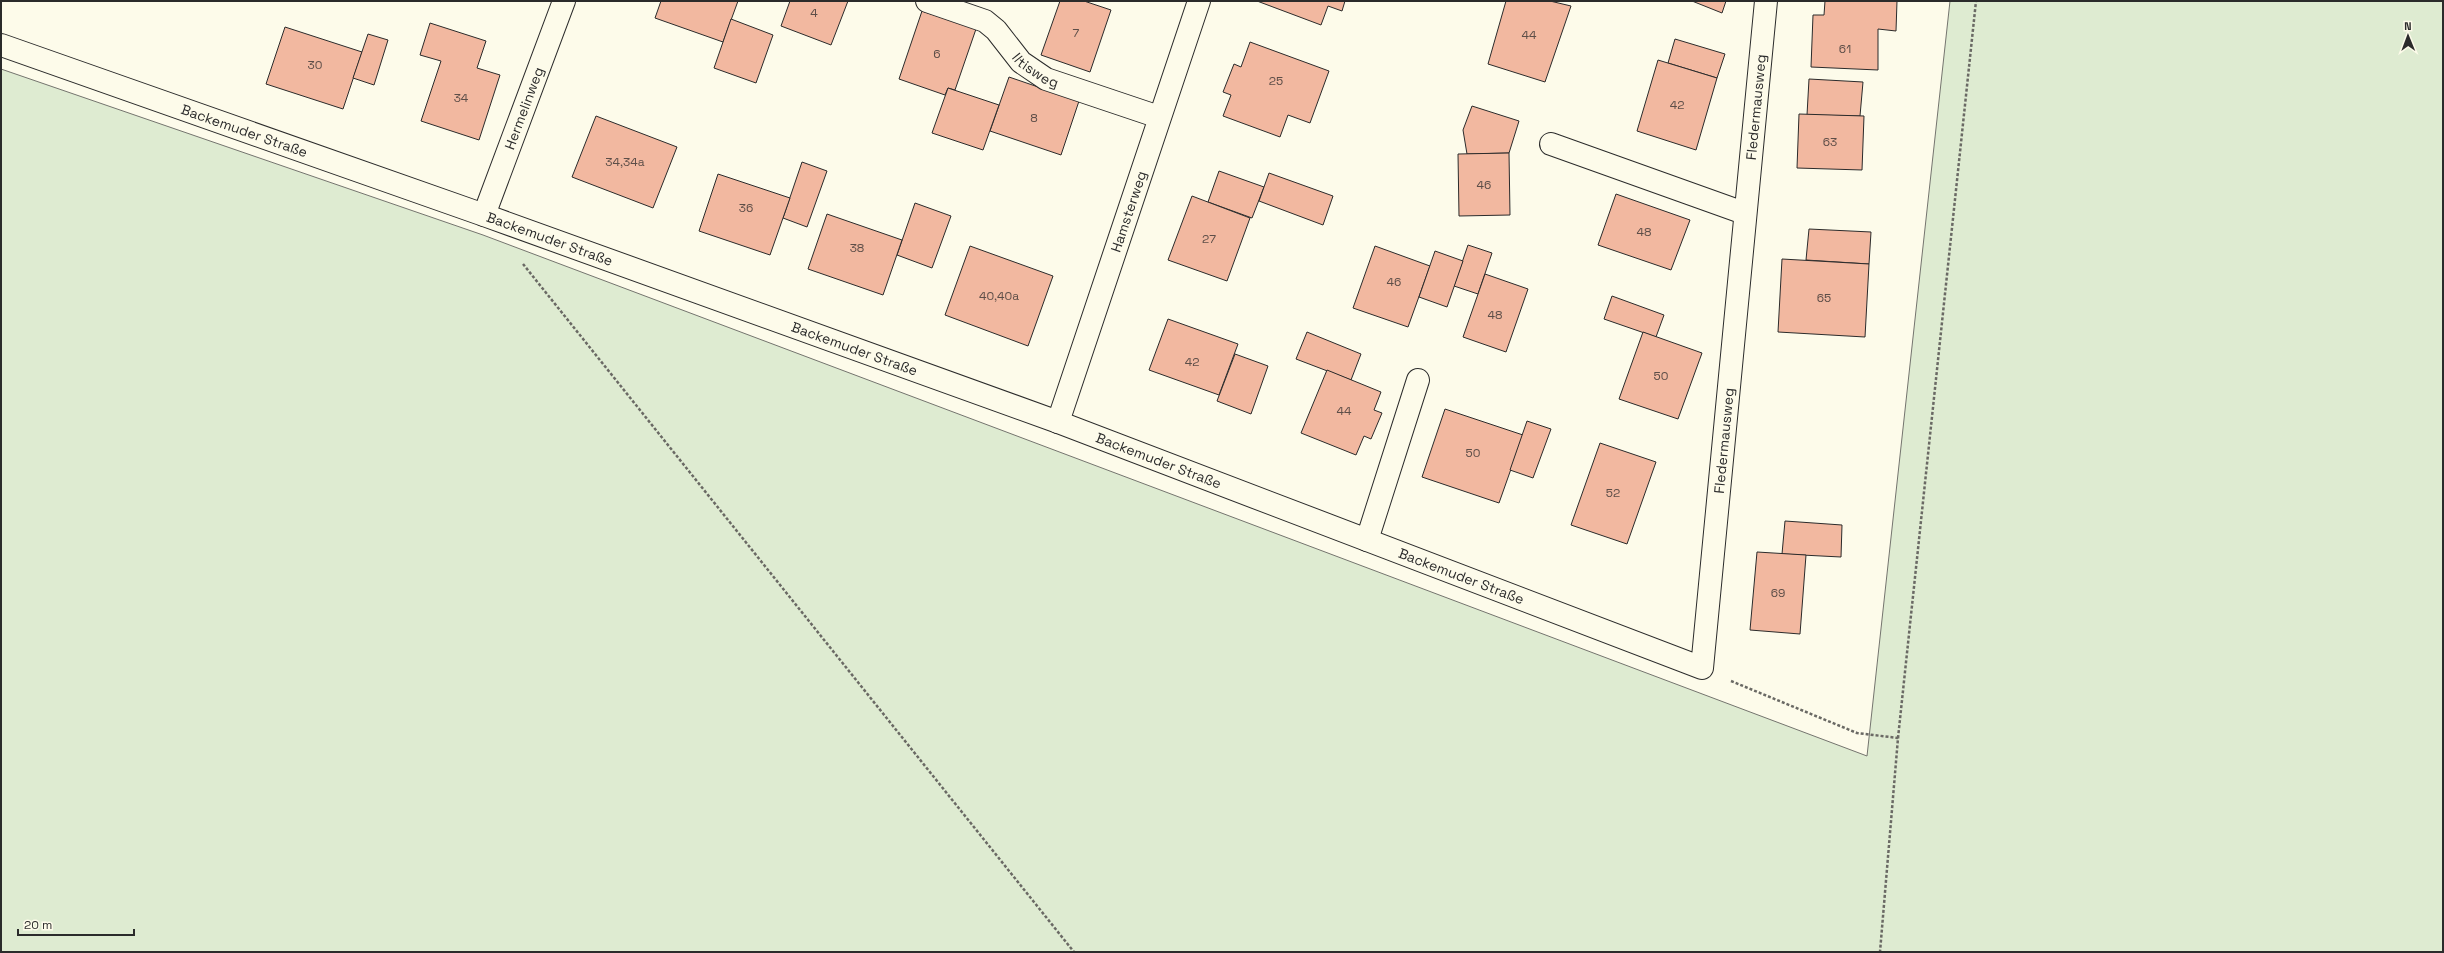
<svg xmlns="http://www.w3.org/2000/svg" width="2444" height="953" viewBox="0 0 2444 953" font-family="'Space Grotesk',sans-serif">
<rect width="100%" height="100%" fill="#fdfbea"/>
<!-- green -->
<path fill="#deebd1" stroke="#74746e" d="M1950 1H2443V952H1V69L483 235 1867 756Z"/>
<!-- building -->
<g fill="#f2b8a0" stroke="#2b2b2b">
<path d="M661 1H738L723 42 655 18Z"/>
<path d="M790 1H848L831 45 781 26Z"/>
<path d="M1060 1H1084L1111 10 1090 72 1041 55Z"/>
<path d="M1257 1H1345L1342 11 1328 6 1321 25Z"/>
<path d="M1506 1H1550L1571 6 1545 82 1488 64Z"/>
<path d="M1692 1H1726L1722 13Z"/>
<path d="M1825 1H1897L1896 31 1878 29V70L1811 67 1813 15H1824Z"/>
<path d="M922 11 976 29 955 90 948 88 945 95 899 79Z"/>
<path d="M731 19 773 35 756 83 714 68Z"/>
<path d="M430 23 486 41 477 68 500 75 479 140 421 121 441 61 420 55Z"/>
<path d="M285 27 362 52 343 109 266 84Z"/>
<path d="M368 34 388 40 374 85 353 78Z"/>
<path d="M1675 39 1725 54 1717 78 1668 63Z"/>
<path d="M1250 42 1329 71 1310 123 1288 115 1280 137 1223 116 1231 95 1223 92 1234 64 1241 67Z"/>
<path d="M1658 60 1717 78 1696 150 1637 131Z"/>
<path d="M1009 77 1079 101 1061 155 990 131Z"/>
<path d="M1809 79 1863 82 1860 116 1807 115Z"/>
<path d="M948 88 999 105 983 150 932 133Z"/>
<path d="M1472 106 1519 121 1509 153 1467 154 1463 130Z"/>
<path d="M1799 114 1864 116 1862 170 1797 168Z"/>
<path d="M596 116 677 147 653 208 572 177Z"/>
<path d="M1509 153 1510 215 1459 216 1458 154Z"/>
<path d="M802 162 827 171 807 227 783 218Z"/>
<path d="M1219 171 1264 187 1252 218 1208 202Z"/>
<path d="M1269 173 1333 196 1323 225 1259 201Z"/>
<path d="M718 174 790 198 770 255 699 231Z"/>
<path d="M1616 194 1690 220 1671 270 1598 245Z"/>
<path d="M1192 196 1250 218 1227 281 1168 260Z"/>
<path d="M915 203 951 216 932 268 897 255Z"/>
<path d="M827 214 902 240 883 295 808 269Z"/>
<path d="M1809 229 1871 232 1869 264 1806 260Z"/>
<path d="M1468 245 1492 253 1478 294 1454 286Z"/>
<path d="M970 246 1053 276 1028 346 945 315Z"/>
<path d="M1375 246 1430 266 1408 327 1353 308Z"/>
<path d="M1435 251 1463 261 1447 307 1419 297Z"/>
<path d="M1782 259 1869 264 1865 337 1778 332Z"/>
<path d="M1485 274 1528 289 1506 352 1463 337Z"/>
<path d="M1612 296 1664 315 1656 337 1604 319Z"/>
<path d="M1168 319 1238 344 1219 395 1149 370Z"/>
<path d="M1307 332 1361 354 1351 380 1296 359Z"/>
<path d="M1643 332 1702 353 1678 419 1619 399Z"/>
<path d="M1235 354 1268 366 1251 414 1217 401Z"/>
<path d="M1327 370 1381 392 1374 410 1382 413 1371 439 1364 436 1356 455 1301 433Z"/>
<path d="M1445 409 1523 435 1499 503 1422 477Z"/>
<path d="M1527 421 1551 429 1533 478 1510 470Z"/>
<path d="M1600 443 1656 462 1627 544 1571 525Z"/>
<path d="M1785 521 1842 525 1841 557 1782 554Z"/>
<path d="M1757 552 1806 555 1800 634 1750 630Z"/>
</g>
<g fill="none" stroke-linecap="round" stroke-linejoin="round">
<!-- street casing -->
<g stroke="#2b2b2b" stroke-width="24">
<g id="street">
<path id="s1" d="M927 1 985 21 996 30 1021 62 1046 79 1159 117"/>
<path id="s2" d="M1 45 484 215 1058 422 1702 668 1766 1"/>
<path d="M1551 144 1744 213"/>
<path id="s3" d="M484 215 564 1"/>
<path id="s4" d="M1058 422 1199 1"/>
<path d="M1367 540 1418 380"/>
</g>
</g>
<!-- path -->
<g stroke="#6a6964" stroke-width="2.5" stroke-dasharray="3 2" stroke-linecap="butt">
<path d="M523 264 1074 952"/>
<path d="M1731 681 1857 733 1898 738 1880 952"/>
<path d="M1898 738 1976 1"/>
</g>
<!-- street -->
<use href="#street" stroke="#fdfbea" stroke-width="22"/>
</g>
<g text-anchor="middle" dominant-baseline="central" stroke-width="3" stroke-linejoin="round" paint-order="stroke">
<!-- number labels -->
<g font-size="12" fill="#5d4e48">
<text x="814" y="13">4</text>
<text x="1076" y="33">7</text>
<text x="1529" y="35">44</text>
<text x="1845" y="49">61</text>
<text x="937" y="54">6</text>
<text x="315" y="65">30</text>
<text x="1276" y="81">25</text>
<text x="461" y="98">34</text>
<text x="1677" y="105">42</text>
<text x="1034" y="118">8</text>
<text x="1830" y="142">63</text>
<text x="625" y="162">34,34a</text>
<text x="1484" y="185">46</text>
<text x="746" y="208">36</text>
<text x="1644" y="232">48</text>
<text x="1209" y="239">27</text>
<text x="857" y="248">38</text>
<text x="1394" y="282">46</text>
<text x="999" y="296">40,40a</text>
<text x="1824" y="298">65</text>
<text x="1495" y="315">48</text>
<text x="1192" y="362">42</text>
<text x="1661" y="376">50</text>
<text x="1344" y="411">44</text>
<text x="1473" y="453">50</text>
<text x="1613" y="493">52</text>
<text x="1778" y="593">69</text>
</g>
<!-- street labels -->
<g font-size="14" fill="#2b2b2b" stroke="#fdfbea">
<text stroke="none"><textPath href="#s1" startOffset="133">Iltisweg</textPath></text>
<text stroke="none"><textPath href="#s2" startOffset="2375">Fledermausweg</textPath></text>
<text stroke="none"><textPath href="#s3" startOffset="114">Hermelinweg</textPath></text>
<text stroke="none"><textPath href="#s2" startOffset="258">Backemuder Straße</textPath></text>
<text stroke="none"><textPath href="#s4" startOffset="222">Hamsterweg</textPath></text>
<text stroke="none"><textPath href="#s2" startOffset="582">Backemuder Straße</textPath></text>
<text stroke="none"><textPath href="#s2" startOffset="906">Backemuder Straße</textPath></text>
<text stroke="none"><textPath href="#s2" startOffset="2040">Fledermausweg</textPath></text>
<text stroke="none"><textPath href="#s2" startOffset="1230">Backemuder Straße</textPath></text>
<text stroke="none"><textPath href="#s2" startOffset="1554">Backemuder Straße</textPath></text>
</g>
</g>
<!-- border -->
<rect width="2444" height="953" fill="none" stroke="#2b2b2b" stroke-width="4"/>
<!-- north arrow -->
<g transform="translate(2408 36) rotate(359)" stroke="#fdfbea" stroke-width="3" paint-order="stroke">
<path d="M0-3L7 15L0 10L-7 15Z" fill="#2b2b2b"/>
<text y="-6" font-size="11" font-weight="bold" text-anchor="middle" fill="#2b2b2b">N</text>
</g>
<!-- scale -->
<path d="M18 929v6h116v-6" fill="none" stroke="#2b2b2b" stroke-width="2"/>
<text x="24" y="929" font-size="12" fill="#2b2b2b" stroke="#fdfbea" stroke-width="3" paint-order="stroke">20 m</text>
</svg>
